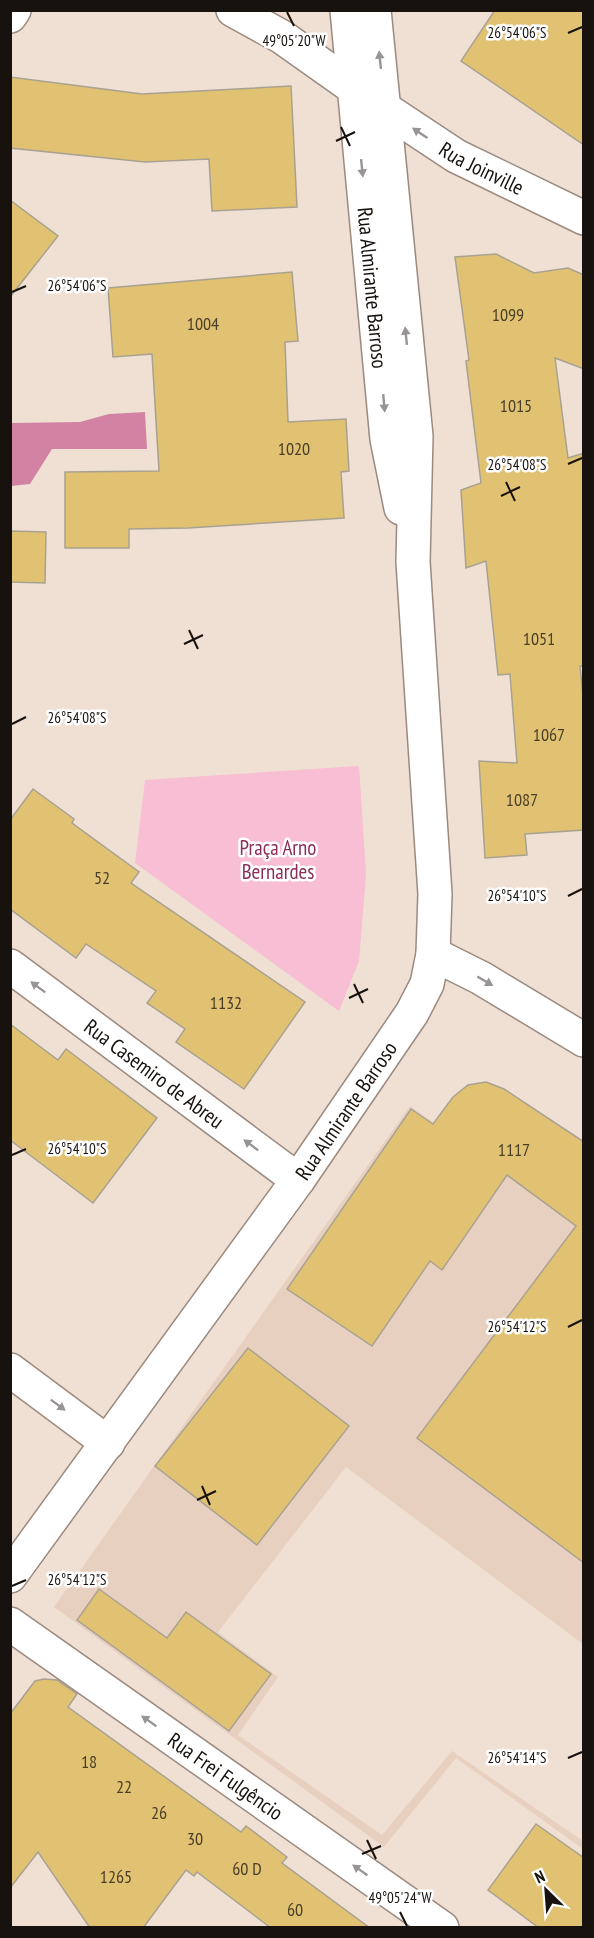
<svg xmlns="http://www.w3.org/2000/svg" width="594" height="1938" viewBox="0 0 594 1938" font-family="'PT Sans Narrow',sans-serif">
<rect width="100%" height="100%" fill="#f0dfd3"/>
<!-- built -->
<path fill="#e8d0c0" d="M410 1106 583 1227V1644L346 1467 218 1632 278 1677 238 1735 382 1835 452 1751 583 1841V1849L456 1758 384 1847 54 1607Z"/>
<!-- green -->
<path fill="#f7bed4" d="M359 766 366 874 359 961 339 1011 135 863 145 780Z"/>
<!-- forest -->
<path fill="#d283a4" d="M145 412 147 449H52L30 484 11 486V423L80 422 109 414Z"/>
<!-- building -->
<g fill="#e1c273" stroke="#a9a291" stroke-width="1.5">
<path d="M495 10H584V145L461 61Z"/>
<path d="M10 77 142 94 291 86 297 207 212 211 209 159 145 162 10 148Z"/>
<path d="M10 200 58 236 10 297Z"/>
<path d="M496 254 534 273 568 268 584 275V369L555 358 568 458 584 453V666H580L584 705V830L525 834 527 855 485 858 479 761 517 763 510 674 498 675 486 561 466 568 461 490 481 483 466 361 469 360 455 257Z"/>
<path d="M292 272 298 341 285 342 288 422 346 419 349 471 341 472 344 518 188 528 129 529V548H65V472L159 471 152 354 113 357 108 288Z"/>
<path d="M10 531 46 532 45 583 10 582Z"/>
<path d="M33 789 74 819 72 823 139 872 131 883 305 1002 244 1089 176 1042 185 1029 147 1003 156 991 86 944 76 958 10 909V820Z"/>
<path d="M10 1024 58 1060 66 1049 157 1118 93 1203 10 1140Z"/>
<path d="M486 1082 504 1089 584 1142V1563L417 1438 576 1226 507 1175 442 1270 430 1261 372 1346 287 1289 411 1109 433 1124 453 1097 468 1085Z"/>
<path d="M248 1348 349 1426 257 1545 155 1466Z"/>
<path d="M99 1589 167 1638 186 1612 271 1674 229 1731 77 1620Z"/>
<path d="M44 1679 57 1680 77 1694 68 1707 241 1832 246 1826 287 1857 282 1863 370 1928H271L197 1872 194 1876 186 1870 143 1928H90L38 1852 10 1888V1714L35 1681Z"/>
<path d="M536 1824 584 1858V1928H539L488 1890Z"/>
</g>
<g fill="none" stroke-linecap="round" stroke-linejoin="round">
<!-- street casing -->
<g stroke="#9a8a7f" stroke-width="36">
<g id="street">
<path d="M233 10 282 37 354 88"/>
<path d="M10 16 14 10"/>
<path id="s1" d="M10 966 298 1180"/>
<path d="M10 1370 108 1443"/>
<path id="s2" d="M10 1624 442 1928"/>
</g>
</g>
<!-- secondary casing -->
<g stroke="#9a8a7f" stroke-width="36">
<g id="secondary">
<path id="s3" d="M347 10 387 439 401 508"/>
<path id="s4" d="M373 101 456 156 584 218"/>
<path d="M433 954 481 978 584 1040"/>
<path id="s5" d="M10 1576 298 1180 412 1013 427 984 433 954 435 894 413 562 416 436 374 10"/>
</g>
</g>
<!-- street -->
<use href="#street" stroke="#fff" stroke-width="33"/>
<!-- secondary -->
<use href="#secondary" stroke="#fff" stroke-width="33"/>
</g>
<!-- one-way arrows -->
<defs><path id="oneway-solid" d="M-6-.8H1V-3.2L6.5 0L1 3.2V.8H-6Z" transform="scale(1.5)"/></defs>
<g fill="#979493">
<use href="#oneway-solid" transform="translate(380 60) rotate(-96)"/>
<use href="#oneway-solid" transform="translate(420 133) rotate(-146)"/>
<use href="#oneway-solid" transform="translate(362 168) rotate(84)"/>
<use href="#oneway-solid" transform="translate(406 336) rotate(-96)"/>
<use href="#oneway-solid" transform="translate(384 403) rotate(85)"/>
<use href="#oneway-solid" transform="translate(485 981) rotate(30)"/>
<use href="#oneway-solid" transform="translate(38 987) rotate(-143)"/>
<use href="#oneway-solid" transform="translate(251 1145) rotate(-143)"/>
<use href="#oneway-solid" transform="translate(58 1405) rotate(37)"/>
<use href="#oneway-solid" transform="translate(149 1721) rotate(-145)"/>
<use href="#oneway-solid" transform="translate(360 1870) rotate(-145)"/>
</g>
<!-- ticks -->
<path fill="none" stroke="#18120e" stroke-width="2" d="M287 12 294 26M568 33 582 27M341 127 350 146M336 141 355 132M12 292 26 286M568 464 582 458M506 482 515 501M501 496 520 487M189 630 198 649M184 644 203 635M12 724 26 717M568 896 582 889M354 984 363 1003M349 998 368 989M12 1155 26 1149M568 1327 582 1320M202 1486 210 1505M197 1500 216 1491M12 1586 26 1580M568 1758 582 1752M367 1840 376 1859M362 1854 381 1846M400 1912 407 1926"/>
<g text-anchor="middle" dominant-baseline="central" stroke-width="5" stroke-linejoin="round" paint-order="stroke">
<!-- number labels -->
<g font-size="18" fill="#4a3e27">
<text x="508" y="314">1099</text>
<text x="203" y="323">1004</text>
<text x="516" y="405">1015</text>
<text x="294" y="448">1020</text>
<text x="539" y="638">1051</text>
<text x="549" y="734">1067</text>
<text x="522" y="799">1087</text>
<text x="102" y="877">52</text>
<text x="226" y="1002">1132</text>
<text x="514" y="1149">1117</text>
<text x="89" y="1761">18</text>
<text x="124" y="1786">22</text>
<text x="159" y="1812">26</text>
<text x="195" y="1838">30</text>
<text x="247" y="1868">60 D</text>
<text x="116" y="1876">1265</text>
<text x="295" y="1909">60</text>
</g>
<!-- street labels -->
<g font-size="21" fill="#18120e" stroke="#fff">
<text stroke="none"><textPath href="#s4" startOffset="128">Rua Joinville</textPath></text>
<text stroke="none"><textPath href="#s3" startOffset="279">Rua Almirante Barroso</textPath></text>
<text stroke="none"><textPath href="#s1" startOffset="180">Rua Casemiro de Abreu</textPath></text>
<text stroke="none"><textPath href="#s5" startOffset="574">Rua Almirante Barroso</textPath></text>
<text stroke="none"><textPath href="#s2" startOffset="264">Rua Frei Fulgêncio</textPath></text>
</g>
<!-- park labels -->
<g font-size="21" fill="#8a2d5a" stroke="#fff">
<text x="278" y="847">Praça Arno<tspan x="278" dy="24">Bernardes</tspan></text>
</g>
</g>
<g font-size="15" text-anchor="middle" fill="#18120e" stroke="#fff" stroke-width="5" stroke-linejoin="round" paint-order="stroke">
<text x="517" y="38">26°54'06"S</text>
<text x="294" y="46">49°05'20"W</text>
<text x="77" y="291">26°54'06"S</text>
<text x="517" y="470">26°54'08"S</text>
<text x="77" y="723">26°54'08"S</text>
<text x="517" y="901">26°54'10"S</text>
<text x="77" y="1154">26°54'10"S</text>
<text x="517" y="1332">26°54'12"S</text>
<text x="77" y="1585">26°54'12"S</text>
<text x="517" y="1763">26°54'14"S</text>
<text x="400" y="1903">49°05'24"W</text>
</g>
<!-- border -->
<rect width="594" height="1938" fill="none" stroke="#18120e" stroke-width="24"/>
<!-- north arrow -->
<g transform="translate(546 1890) rotate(335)" stroke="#ffffff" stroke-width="4.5" paint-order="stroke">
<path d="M0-4.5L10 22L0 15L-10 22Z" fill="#18120e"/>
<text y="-9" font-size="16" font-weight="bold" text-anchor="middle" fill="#18120e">N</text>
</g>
</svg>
